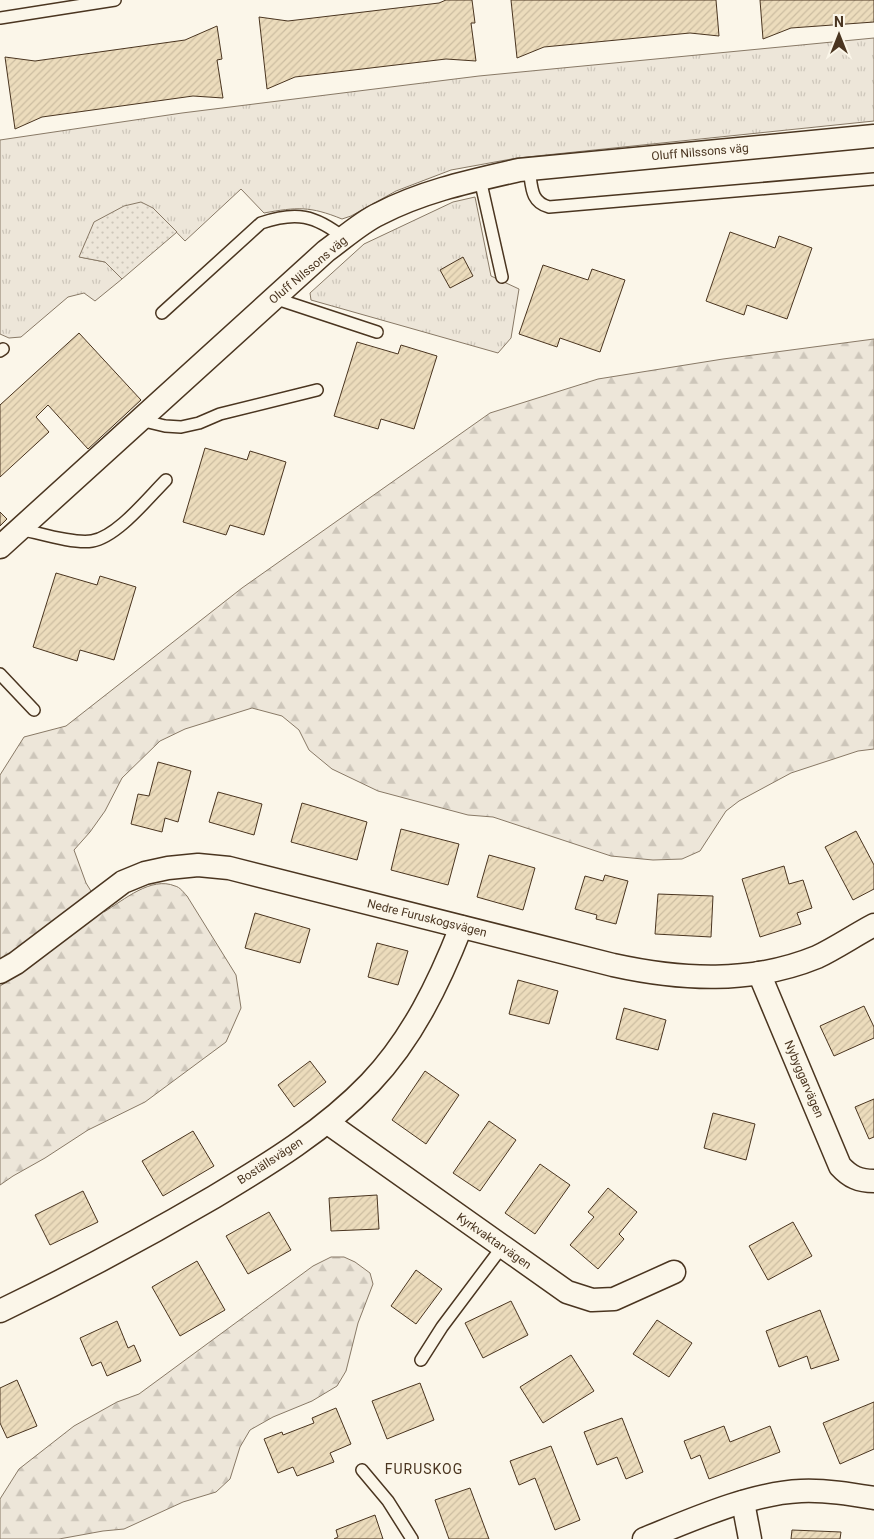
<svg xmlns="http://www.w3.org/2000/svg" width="874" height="1539" viewBox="0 0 874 1539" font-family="Roboto,sans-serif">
<defs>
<pattern id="grass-tufts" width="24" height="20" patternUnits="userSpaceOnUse" patternTransform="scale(1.25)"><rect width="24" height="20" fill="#ede6d9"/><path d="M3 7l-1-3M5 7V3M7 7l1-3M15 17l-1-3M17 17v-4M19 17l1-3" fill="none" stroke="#cdc6ba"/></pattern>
<pattern id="forest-firs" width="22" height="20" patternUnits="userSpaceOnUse" patternTransform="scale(1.25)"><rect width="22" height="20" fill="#ede6d9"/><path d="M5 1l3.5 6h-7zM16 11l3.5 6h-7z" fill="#cdc6ba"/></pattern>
<pattern id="park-dots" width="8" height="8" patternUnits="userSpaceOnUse" patternTransform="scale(1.25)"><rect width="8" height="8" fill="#ede6d9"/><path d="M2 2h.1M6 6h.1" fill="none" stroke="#cdc6ba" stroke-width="1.8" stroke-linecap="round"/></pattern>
<pattern id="building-hatch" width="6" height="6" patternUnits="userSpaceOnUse" patternTransform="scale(1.25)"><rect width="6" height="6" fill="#ecdcbc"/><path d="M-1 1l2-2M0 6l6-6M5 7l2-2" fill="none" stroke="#ccbda1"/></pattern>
</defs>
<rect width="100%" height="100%" fill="#fbf6e9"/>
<!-- grass -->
<g fill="url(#grass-tufts)" stroke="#887966">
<path d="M874 38V121L517 158 451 170 396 191 351 216 342 219C310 206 297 207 264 213L241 189 185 241 153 208 80 257 105 262 122 279 95 301 84 293 68 297 21 337 9 338 0 334V140L182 113 479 76Z"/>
<path d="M475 197 491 276 519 289 511 338 498 353 311 300 310 293 364 244 453 202Z"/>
</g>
<!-- forest -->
<g fill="url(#forest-firs)" stroke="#887966">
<path d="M874 339V749L858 751 791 773 739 801 726 811 700 851 682 859 653 860 611 856 493 817 468 815 378 791 332 769 309 750 299 730 282 716 252 708 185 729 160 741 122 778 105 811 90 832 74 850 86 883 104 912C124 900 151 876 175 886 180 887 184 893 187 896L236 975 241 1008 226 1042 145 1102 88 1130 45 1158 13 1176 0 1185V986L8 981 0 958V775L24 737 66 726 242 588 490 413 598 379 723 359Z"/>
<path d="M331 1257H344L355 1262 370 1273 373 1284 358 1323 346 1371 337 1386 312 1401 273 1417 250 1430 240 1447 230 1479 216 1492 183 1502 124 1529 103 1531 59 1539H0V1499L19 1469 74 1426 117 1402 139 1394 313 1266Z"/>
</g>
<!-- park -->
<path fill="url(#park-dots)" stroke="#887966" d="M141 202 153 208 177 232 122 279 105 262 79 257 94 222 124 206Z"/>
<!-- building -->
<g fill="url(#building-hatch)" stroke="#4a3520">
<path d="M446 0H472L475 23H471L476 61 446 59 295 77 267 89 259 17 288 21 439 3Z"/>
<path d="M511 0H716L719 36 690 33 544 47 517 58Z"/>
<path d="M760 0H874V22L791 28 763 39Z"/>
<path d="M217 26 222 59 217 60 223 98 193 96 42 117 15 129 5 57 35 61 185 40Z"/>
<path d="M730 232 775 248 779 236 812 248 787 319 747 305 744 315 706 301Z"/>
<path d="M463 257 473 276 450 288 440 270Z"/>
<path d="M543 265 588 280 592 269 625 280 600 352 560 338 557 347 519 334Z"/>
<path d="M79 333 141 400 88 449 48 405 36 417 49 432 0 477V405Z"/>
<path d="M357 342 398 354 401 345 437 356 414 429 381 419 378 429 334 416Z"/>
<path d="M205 448 247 460 250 451 286 462 264 535 230 525 226 535 183 522Z"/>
<path d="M0 512 7 519 0 526Z"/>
<path d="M56 573 97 585 100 576 136 587 114 660 80 650 77 661 33 647Z"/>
<path d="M158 762 191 771 178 822 165 818 162 832 131 824 138 794 149 796Z"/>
<path d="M218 792 262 804 254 835 209 822Z"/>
<path d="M302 803 367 822 357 860 291 842Z"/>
<path d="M401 829 459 844 448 885 391 870Z"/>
<path d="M856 831 874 865V889L853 900 825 847Z"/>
<path d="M489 855 535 868 523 910 477 897Z"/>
<path d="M784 866 789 884 803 880 812 908 797 913 801 924 760 937 742 879Z"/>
<path d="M605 875 628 881 616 924 596 919 597 915 575 909 585 876 603 881Z"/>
<path d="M658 894 713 896 711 937 655 934Z"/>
<path d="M255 913 310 929 300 963 245 948Z"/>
<path d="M377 943 408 951 398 985 368 977Z"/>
<path d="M518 980 558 991 549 1024 509 1014Z"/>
<path d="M864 1006 874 1027V1038L834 1056 820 1026Z"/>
<path d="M624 1008 666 1020 658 1050 616 1039Z"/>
<path d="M310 1061 326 1082 294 1107 278 1085Z"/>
<path d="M425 1071 459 1095 426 1144 392 1120Z"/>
<path d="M874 1099V1137L869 1139 855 1107Z"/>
<path d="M713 1113 755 1124 746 1160 704 1148Z"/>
<path d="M489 1121 516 1140 480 1191 453 1173Z"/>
<path d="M193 1131 214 1166 163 1196 142 1161Z"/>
<path d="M540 1164 570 1185 535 1234 505 1213Z"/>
<path d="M608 1188 637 1212 619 1234 624 1239 598 1269 570 1245 594 1217 588 1212Z"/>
<path d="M83 1191 98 1222 50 1245 35 1215Z"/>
<path d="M377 1195 379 1229 331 1231 329 1198Z"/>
<path d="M269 1212 291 1250 248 1274 226 1236Z"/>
<path d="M793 1222 812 1256 768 1280 749 1246Z"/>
<path d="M197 1261 225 1310 180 1336 152 1287Z"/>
<path d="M416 1270 442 1289 416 1324 391 1306Z"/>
<path d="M511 1301 528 1335 483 1358 465 1323Z"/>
<path d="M820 1310 839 1360 811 1369 807 1356 779 1367 766 1331Z"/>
<path d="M657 1320 692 1343 669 1377 633 1354Z"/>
<path d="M117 1321 128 1348 134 1345 141 1361 107 1376 101 1362 92 1366 80 1338Z"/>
<path d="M571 1355 594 1391 543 1423 520 1387Z"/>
<path d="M17 1380 37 1426 7 1438 0 1423V1388Z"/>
<path d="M420 1383 434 1420 387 1439 372 1401Z"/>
<path d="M874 1402V1449L840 1464 823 1423Z"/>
<path d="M336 1408 351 1444 330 1453 334 1462 297 1476 293 1467 278 1473 264 1439 282 1432 283 1435 314 1423 312 1418Z"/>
<path d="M622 1418 643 1472 626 1479 617 1457 597 1465 584 1432Z"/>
<path d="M724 1426 730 1442 770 1426 780 1452 709 1479 700 1455 691 1459 684 1441Z"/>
<path d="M551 1446 580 1520 555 1530 535 1478 519 1485 510 1461Z"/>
<path d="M470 1488 489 1539H449L435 1500Z"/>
<path d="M375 1515 383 1539H334L338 1537 336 1530Z"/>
<path d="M792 1530 841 1532 840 1539H791Z"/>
</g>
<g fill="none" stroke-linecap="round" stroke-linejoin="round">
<!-- lane casing -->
<g stroke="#4a3520" stroke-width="14">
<g id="lane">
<path d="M0 18 115 0"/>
<path d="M529 169C532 186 530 202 549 207L874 179"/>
<path d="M480 179 502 277"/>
<path d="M274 298 377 332"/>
<path d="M162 313 261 223C296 211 315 215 344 238"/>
<path d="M0 351 3 349"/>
<path d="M140 420 165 426 181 427 199 423 220 414 317 390"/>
<path d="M20 529C39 533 74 544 92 541 117 537 147 499 166 480"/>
<path d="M0 674 34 710"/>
<path d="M421 1360 442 1327 502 1247"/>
<path d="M362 1470 388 1501 412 1539"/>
</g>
</g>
<!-- street casing -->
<g stroke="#4a3520" stroke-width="25">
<g id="street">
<path d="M0 547 326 251C343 239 360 223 379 214 423 191 471 181 519 170L874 136"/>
<path d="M0 972 16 963 123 882 145 873 168 868 198 865 229 868 613 965C681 980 751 984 817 957 836 948 855 935 874 925"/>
<path d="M759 973 840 1166C850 1177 859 1181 874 1181"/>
<path d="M328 1123 567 1292 592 1300 614 1299 674 1272"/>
<path d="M0 1311C73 1276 144 1238 214 1197 269 1164 325 1130 370 1083 412 1039 439 983 461 927"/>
<path d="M743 1502 750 1539"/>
<path d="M644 1539C691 1520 751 1493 801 1491 826 1490 850 1494 874 1498"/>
</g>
</g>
<!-- lane -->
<use href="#lane" stroke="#fbf6e9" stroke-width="11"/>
<!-- street -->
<use href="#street" stroke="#fbf6e9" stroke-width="22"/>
</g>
<g text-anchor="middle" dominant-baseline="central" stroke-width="4" stroke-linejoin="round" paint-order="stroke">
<!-- street labels -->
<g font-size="12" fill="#4a3520" stroke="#fbf6e9">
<text transform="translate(700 152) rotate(-5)">Oluff Nilssons väg</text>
<text transform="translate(308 270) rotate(-40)">Oluff Nilssons väg</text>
<text transform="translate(427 918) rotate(14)">Nedre Furuskogsvägen</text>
<text transform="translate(804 1079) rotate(67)">Nybyggarvägen</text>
<text transform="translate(270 1161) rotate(-33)">Boställsvägen</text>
<text transform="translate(494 1241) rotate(35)">Kyrkvaktarvägen</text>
</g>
<!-- neighbourhood labels -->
<g font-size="14" letter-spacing="1" fill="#4a3520" stroke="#fbf6e9">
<text x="424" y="1469">FURUSKOG</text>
</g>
</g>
<!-- north arrow -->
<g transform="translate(839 35)" stroke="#fbf6e9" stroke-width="4" paint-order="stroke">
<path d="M0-4L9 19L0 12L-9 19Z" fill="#4a3520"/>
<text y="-8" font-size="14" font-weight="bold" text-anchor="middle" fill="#4a3520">N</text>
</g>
</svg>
